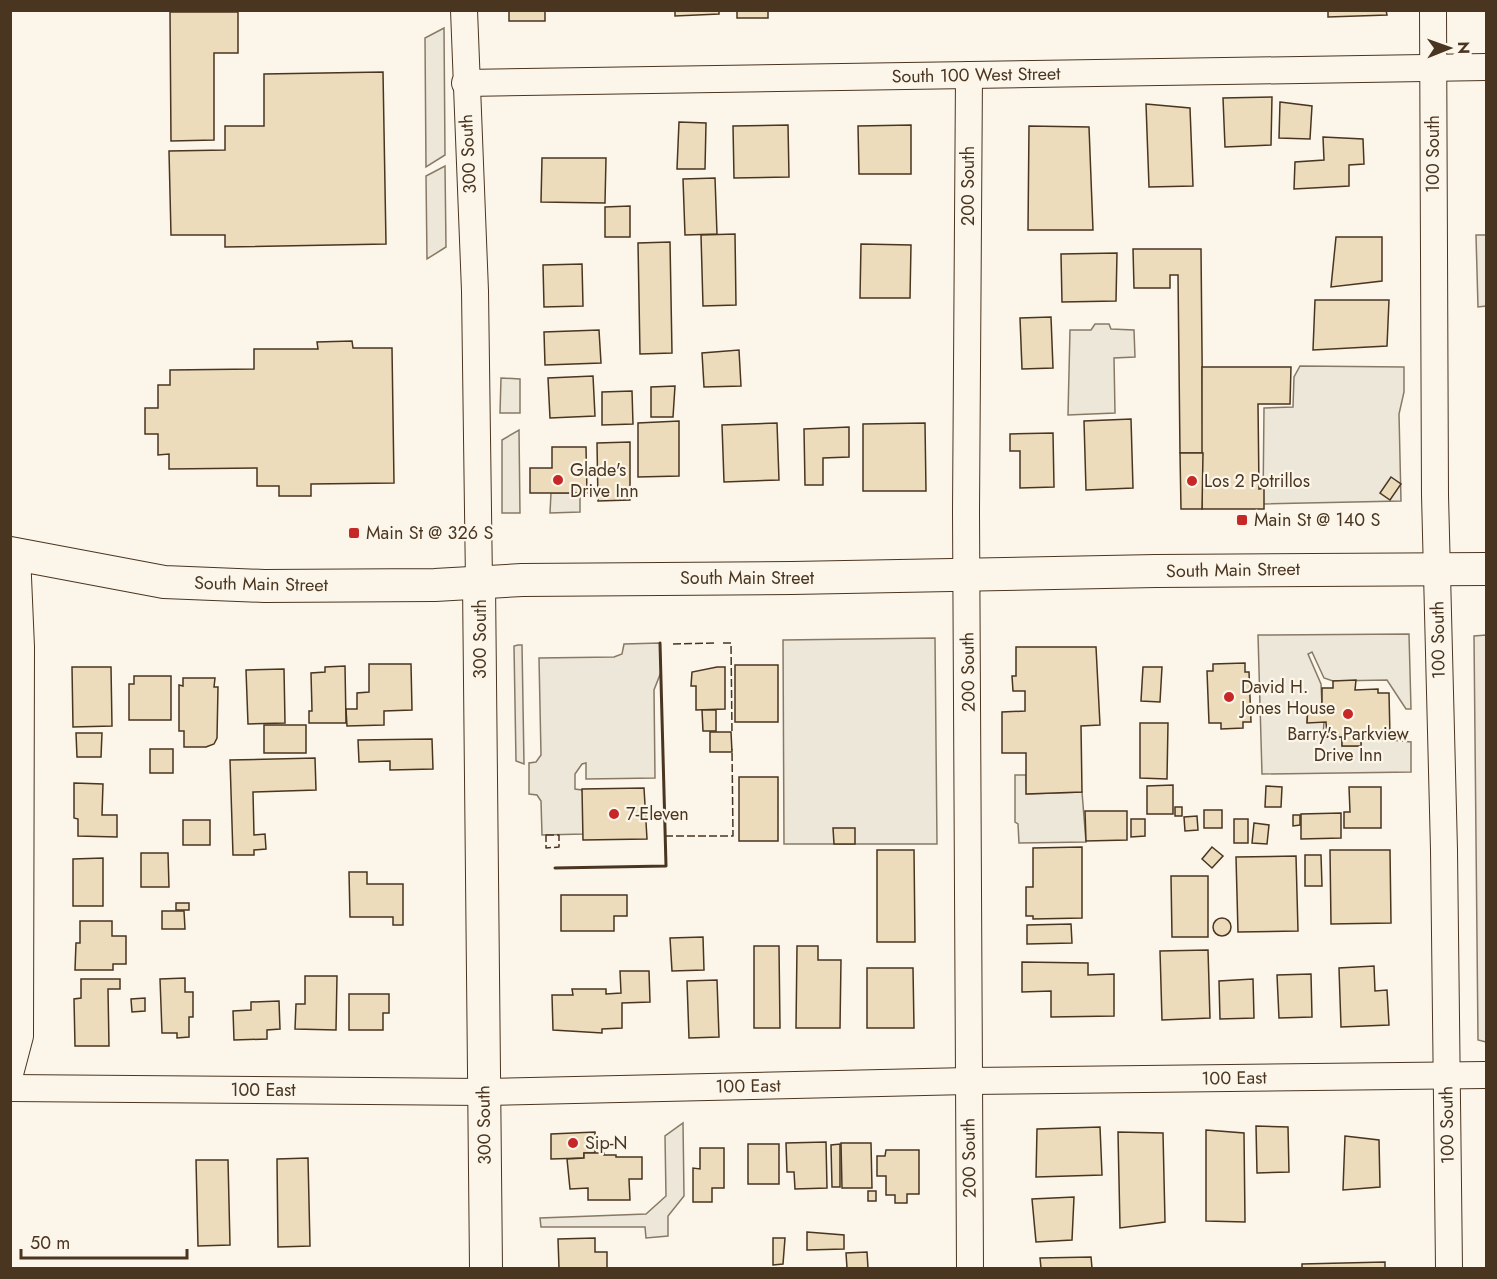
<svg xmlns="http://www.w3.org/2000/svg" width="1497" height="1279" viewBox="0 0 1497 1279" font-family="Jost,sans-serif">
<rect width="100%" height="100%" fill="#fbf6e9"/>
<!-- green -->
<g fill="#ede6d9" stroke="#887966" stroke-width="1.5">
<path d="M1486 635V1042L1478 1040 1474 636Z"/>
<path d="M518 645H522L524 764 516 761 514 646Z"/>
</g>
<!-- parking -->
<g fill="#ede7d9" stroke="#887966" stroke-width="1.5">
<path d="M444 28 445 155 426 167 425 38Z"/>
<path d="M445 166 446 247 427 259 426 176Z"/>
<path d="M1476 235H1486V306L1478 307Z"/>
<path d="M1095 324H1109L1111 329 1134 330 1135 357 1114 358 1115 413 1068 415 1070 330H1091Z"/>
<path d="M1300 366 1404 367V392L1399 414 1401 501 1263 504 1264 408 1293 407 1294 377Z"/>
<path d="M501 378 520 379V413H500Z"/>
<path d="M519 430 520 513H502V440Z"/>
<path d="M551 493H580V512L550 513Z"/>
<path d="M1409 634 1411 709H1406L1387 680 1333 681 1324 678 1312 652 1308 654 1321 684 1322 705 1308 706 1307 722H1324L1323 737H1342V746H1361V737L1411 742V772L1262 774 1258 635Z"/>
<path d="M935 638 937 844H784L783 640Z"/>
<path d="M660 643 661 672 654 690 655 778 586 779V763L582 764 575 774V789L582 790 583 794 584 834 542 835 541 801 537 795 529 794V763L536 762 541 755 539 658 614 657 622 654 624 644Z"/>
<path d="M1015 775H1026L1027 794 1082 792 1086 842 1019 843 1018 824 1015 822Z"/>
<path d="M683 1123 684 1196 668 1216V1236L646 1238 645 1227H541L540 1218 646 1214 666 1196 665 1136Z"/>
</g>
<!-- building -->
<g fill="#ecdcbc" stroke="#4a3520" stroke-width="1.5">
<rect x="509" y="10" width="36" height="11"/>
<path d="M675 10H719V14L675 16Z"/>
<rect x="737" y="10" width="31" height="8"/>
<path d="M1328 10H1386L1387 15 1328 17Z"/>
<path d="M170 12H238V53H214V140L171 141Z"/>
<path d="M383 72 386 244 225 247V235H171L169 151 225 150V126H264V74Z"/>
<path d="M1272 97 1271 145 1225 147 1223 98Z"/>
<path d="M1280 102 1312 106 1310 139 1279 138Z"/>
<path d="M1146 104 1190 108 1193 186 1149 187Z"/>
<path d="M679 122 706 123 705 169H677Z"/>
<path d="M788 125 789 177 734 178 733 126Z"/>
<path d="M911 125V174H859L858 126Z"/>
<path d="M1029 126 1089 127 1093 230H1028Z"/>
<path d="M1323 137 1363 139 1364 164 1349 165V186L1294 189 1295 162 1324 160Z"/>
<path d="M542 158H606L605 203 541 202Z"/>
<path d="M715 178 717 234 685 235 683 179Z"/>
<path d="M630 206V237H605V207Z"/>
<path d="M735 234 736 305 703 306 701 235Z"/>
<path d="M1336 237H1382V281L1331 287Z"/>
<path d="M670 242 672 353 640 354 638 243Z"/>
<path d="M861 244 911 245 910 298H860Z"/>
<path d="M1133 249H1201L1203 453H1180L1178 275H1170V288H1134Z"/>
<path d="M1117 253 1116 301 1062 302 1061 254Z"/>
<path d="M582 264 583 306 544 307 543 265Z"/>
<path d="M1315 300H1389L1387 346 1313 350Z"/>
<path d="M1051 317 1053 368 1022 369 1020 318Z"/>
<path d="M599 330 601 363 545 365 544 332Z"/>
<path d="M352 341 353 348H392L394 483 311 484V496H279V486H257V468L169 469V454L158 455V434H145V408H158V385H170V370L254 369V349H318L317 342Z"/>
<path d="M739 350 741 386 704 387 702 353Z"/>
<path d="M1202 367H1291L1290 404H1258L1259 489 1264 488V509H1202Z"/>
<path d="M593 376 595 416 550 418 548 378Z"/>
<path d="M675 386 673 417H651V387Z"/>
<path d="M632 391 633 424 602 425V392Z"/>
<path d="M1131 419 1133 488 1086 490 1084 421Z"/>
<path d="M679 421V476L638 477V423Z"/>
<path d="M777 423 779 480 724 482 722 425Z"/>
<path d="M925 423 926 491H863V424Z"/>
<path d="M849 427V457L823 458V485H805L804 429Z"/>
<path d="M1053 433 1054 487 1020 488V451H1010V434Z"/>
<path d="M630 442V500L598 501 597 443Z"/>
<path d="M552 447H586L587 493H530V468H552Z"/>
<path d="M1180 453H1203L1202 509H1181Z"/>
<path d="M1391 477 1401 484 1390 500 1380 493Z"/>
<path d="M1016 647H1096L1100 725 1081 726 1082 792 1026 794V753H1002V712L1025 711V691H1013L1012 676H1016Z"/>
<path d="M1245 663V672H1249L1251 722H1243V728L1221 729V723H1209L1207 671H1213V664Z"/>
<path d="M369 664H411L412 710 384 711V725L347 726 346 709H357V693L369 692Z"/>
<rect x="735" y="665" width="43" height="57"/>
<path d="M345 666 346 723H309V711H312L311 673 325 672V667Z"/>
<path d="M72 667H111L112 726 73 727Z"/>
<path d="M717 667H725V709L696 710V686H691L692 672Z"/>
<path d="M1143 667H1162L1160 702 1141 701Z"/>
<path d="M284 669 285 723 248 724 246 670Z"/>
<path d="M134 676H171V720H129V684H134Z"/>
<path d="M183 678H215L214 687H218L217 738 214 744 206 747H184V731H179V685L183 686Z"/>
<path d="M1356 680 1355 690 1378 689V693H1389L1390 736 1361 737V746H1342V737H1327L1326 722 1307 723 1308 705H1322V688H1333V681Z"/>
<path d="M702 710H716V731H703Z"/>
<path d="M1140 723H1168L1167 779 1140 778Z"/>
<rect x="264" y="725" width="42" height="28"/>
<path d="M710 732H731L732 752H710Z"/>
<path d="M76 733H102L101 757H77Z"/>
<path d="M432 739 433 769 390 770V761L359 762 358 740Z"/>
<rect x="150" y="749" width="23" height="24"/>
<path d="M315 758 316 790 253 792 254 835 265 834 266 849 254 850V855H233L230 760Z"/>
<rect x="739" y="777" width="39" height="64"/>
<path d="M74 783 103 784 102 815H117V837L78 836V819L74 818Z"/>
<path d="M1173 785V814H1147V786Z"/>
<path d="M1266 786 1282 787 1281 807H1265Z"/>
<path d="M1349 787H1381V828H1344V812H1350Z"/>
<path d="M644 788 647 839 583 840 582 789Z"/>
<rect x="1175" y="807" width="7" height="9"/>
<rect x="1204" y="810" width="18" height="18"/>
<path d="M1085 811H1127V840L1086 841Z"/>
<path d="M1341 813V838L1301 839V814Z"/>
<path d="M1293 815H1300V825L1293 826Z"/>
<path d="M1197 816 1198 830 1185 831 1184 817Z"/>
<path d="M1131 819H1145V836L1131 837Z"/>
<rect x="1234" y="819" width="14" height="24"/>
<rect x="183" y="820" width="27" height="25"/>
<path d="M1254 823 1269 825 1267 844 1252 843Z"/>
<path d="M833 828H855V844H834Z"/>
<path d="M1082 847V918L1033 919V916H1026V887H1033V848Z"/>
<path d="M1212 847 1223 856 1212 868 1202 859Z"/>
<path d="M877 850H914L915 942H877Z"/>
<path d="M1330 850H1390L1391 923 1331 924Z"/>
<path d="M141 853H168L169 887H141Z"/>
<path d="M1305 855H1321L1322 886H1305Z"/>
<path d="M1296 856 1298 931 1238 932 1236 857Z"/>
<path d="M103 858V906H73V859Z"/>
<path d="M349 872H367V884H403V925H393V917H350Z"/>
<path d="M1171 876H1208V937H1172Z"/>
<path d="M561 895H627V916H614V931H561Z"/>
<rect x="176" y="903" width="13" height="7"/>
<path d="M162 911H184L185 929H162Z"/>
<circle cx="1222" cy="927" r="9"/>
<path d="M80 921H112V936H126V964H113V970H75L76 943H80Z"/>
<path d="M1071 924 1072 943 1027 944V925Z"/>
<path d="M703 937 704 970 672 971 670 938Z"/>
<path d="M754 946H779L780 1028H754Z"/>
<path d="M797 946H818V960H841L840 1028H796Z"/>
<path d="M1208 950 1210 1018 1162 1020 1160 951Z"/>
<path d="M1022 962 1088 963V975L1114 974V1016L1051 1017V991L1022 992Z"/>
<path d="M1374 966 1375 991 1387 990 1389 1025 1341 1027 1339 968Z"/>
<path d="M867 968H913L914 1028H867Z"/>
<path d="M620 971H649L650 1002 622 1003V1028L602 1029V1033L553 1030 552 995H573L572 989H606V994L621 993Z"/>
<path d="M1311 974 1312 1017 1279 1018 1277 975Z"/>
<path d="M305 976H337L336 1030 295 1029 296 1004H305Z"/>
<path d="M185 978V992H193V1017H189V1037L177 1038V1033H162L160 979Z"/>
<path d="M81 979H120V989H108L109 1046H75L74 999 81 998Z"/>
<path d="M1253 979 1254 1018 1220 1019 1219 981Z"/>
<path d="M717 980 719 1037 689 1038 687 981Z"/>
<path d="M349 994H389V1013H383V1030H349Z"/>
<path d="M145 998V1011L132 1012 131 999Z"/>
<path d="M279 1001 280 1029 267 1030V1039L234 1040 233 1011 251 1010V1002Z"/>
<path d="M1256 1126 1288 1127 1289 1172 1257 1173Z"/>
<path d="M1100 1127 1102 1175 1036 1177 1037 1129Z"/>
<path d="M1206 1130 1244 1133 1245 1222 1206 1221Z"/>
<path d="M595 1132V1153H584V1158L551 1159V1134Z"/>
<path d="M1118 1132 1163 1133 1165 1222 1120 1228Z"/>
<path d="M1345 1136 1379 1140 1380 1187 1343 1190Z"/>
<path d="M826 1142 827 1188 795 1189 794 1172H787L786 1143Z"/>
<path d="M841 1143H871L872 1188H842Z"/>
<rect x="748" y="1144" width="31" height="40"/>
<path d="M840 1144V1187H832L831 1145Z"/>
<path d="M700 1148H724V1188H712V1202H693V1168L700 1169Z"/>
<path d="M886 1150H919V1194H907V1203H895V1195H886V1176H877V1156H885Z"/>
<path d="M584 1153H604V1155H616V1157H642V1179H629L630 1200H588V1188L570 1189 567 1159 584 1158Z"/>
<path d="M308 1158 310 1246 278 1247 277 1159Z"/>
<path d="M196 1160H228L230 1245 198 1246Z"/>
<rect x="868" y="1191" width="8" height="10"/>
<path d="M1074 1197 1072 1240 1036 1242 1032 1199Z"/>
<path d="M807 1232 844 1235V1249L807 1250Z"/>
<path d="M595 1238V1252H607V1268H559L558 1239Z"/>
<path d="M773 1238H785L783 1264 773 1265Z"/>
<path d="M867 1252 868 1268H847L846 1253Z"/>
<path d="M1091 1257 1092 1268H1041L1040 1258Z"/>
<path d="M1385 1262V1268H1302V1264Z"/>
</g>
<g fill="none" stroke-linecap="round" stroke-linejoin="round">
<!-- minor casing -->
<g stroke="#4a3520" stroke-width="28">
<g id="minor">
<path d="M464 10 475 291 479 583"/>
<path d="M1433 10 1435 495 1444 850 1449 1268"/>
<path d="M969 75 966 512 970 1268"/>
<path d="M465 83 1486 67"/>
<path d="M10 1074 20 1036 21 647 17 554"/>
<path d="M10 1088 484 1092 968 1081 1486 1075"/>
</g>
</g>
<!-- major casing -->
<g stroke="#4a3520" stroke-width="34">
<g id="major">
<path d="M10 553 164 582 264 586 435 585 522 580 792 578 1156 571 1486 569"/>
<path d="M479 583 486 1268"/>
</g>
</g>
<!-- minor -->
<use href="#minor" stroke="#fbf6e9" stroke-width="26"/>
<!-- major -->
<use href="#major" stroke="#fbf6e9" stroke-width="32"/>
<!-- fence -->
<g stroke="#4a3520" stroke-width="1.5" stroke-dasharray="8 3" stroke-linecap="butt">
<path d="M723 643H731L732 734"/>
<path d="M673 644 716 643"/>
<path d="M546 835H559V847L546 848Z"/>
<path d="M665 836H733L732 749"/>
</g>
<!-- wall -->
<path stroke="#4a3520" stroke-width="3" d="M555 868 666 866 660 643"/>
</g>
<!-- markers -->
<g fill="#c62828" stroke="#fbf6e9" stroke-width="2">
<circle cx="558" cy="480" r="6"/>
<circle cx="1192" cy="481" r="6"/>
<rect x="1236" y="514" width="12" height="12" rx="3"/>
<rect x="348" y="527" width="12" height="12" rx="3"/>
<circle cx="1229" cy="697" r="6"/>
<circle cx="1348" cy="714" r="6"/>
<circle cx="614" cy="814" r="6"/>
<circle cx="573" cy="1143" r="6"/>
</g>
<g text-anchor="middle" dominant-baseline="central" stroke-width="4.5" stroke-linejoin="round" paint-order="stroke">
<!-- street labels -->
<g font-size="18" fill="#4a3520" stroke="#fbf6e9">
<text transform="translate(976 75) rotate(-1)">South 100 West Street</text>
<text transform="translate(468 154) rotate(-93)">300 South</text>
<text transform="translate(1433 154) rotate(-90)">100 South</text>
<text transform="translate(968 186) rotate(-90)">200 South</text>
<text transform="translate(1233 570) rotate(-1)">South Main Street</text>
<text x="747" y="578">South Main Street</text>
<text transform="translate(261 584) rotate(1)">South Main Street</text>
<text transform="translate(480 639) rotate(-90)">300 South</text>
<text transform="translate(1438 640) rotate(-91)">100 South</text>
<text transform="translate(968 672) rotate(-91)">200 South</text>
<text transform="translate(1234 1078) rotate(-1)">100 East</text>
<text transform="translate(748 1086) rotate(-1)">100 East</text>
<text x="263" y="1090">100 East</text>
<text transform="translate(484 1125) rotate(-91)">300 South</text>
<text transform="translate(1447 1125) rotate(-91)">100 South</text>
<text transform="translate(969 1158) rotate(-91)">200 South</text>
</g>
<!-- poi labels -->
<g font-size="18" fill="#4a3520" stroke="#fbf6e9" text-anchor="start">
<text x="570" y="470">Glade's<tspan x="570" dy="21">Drive Inn</tspan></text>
<text x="1204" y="481">Los 2 Potrillos</text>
<text x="1254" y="520">Main St @ 140 S</text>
<text x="366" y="533">Main St @ 326 S</text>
<text x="1241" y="687">David H.<tspan x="1241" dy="21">Jones House</tspan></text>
<text x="1348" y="734" text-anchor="middle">Barry's Parkview<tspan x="1348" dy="21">Drive Inn</tspan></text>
<text x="626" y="814">7-Eleven</text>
<text x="585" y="1143">Sip-N</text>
</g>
</g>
<!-- border -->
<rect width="1497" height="1279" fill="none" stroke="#4a3520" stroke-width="24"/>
<!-- north arrow -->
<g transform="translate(1449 48) rotate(89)" stroke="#fbf6e9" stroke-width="4.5" paint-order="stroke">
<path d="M0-4.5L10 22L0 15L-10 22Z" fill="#4a3520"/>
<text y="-9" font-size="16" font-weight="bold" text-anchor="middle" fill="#4a3520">N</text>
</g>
<!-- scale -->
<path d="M21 1249v9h166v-9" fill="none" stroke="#4a3520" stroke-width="3"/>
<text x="30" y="1249" font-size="18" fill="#4a3520" stroke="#fbf6e9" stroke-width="4.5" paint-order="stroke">50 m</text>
</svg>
